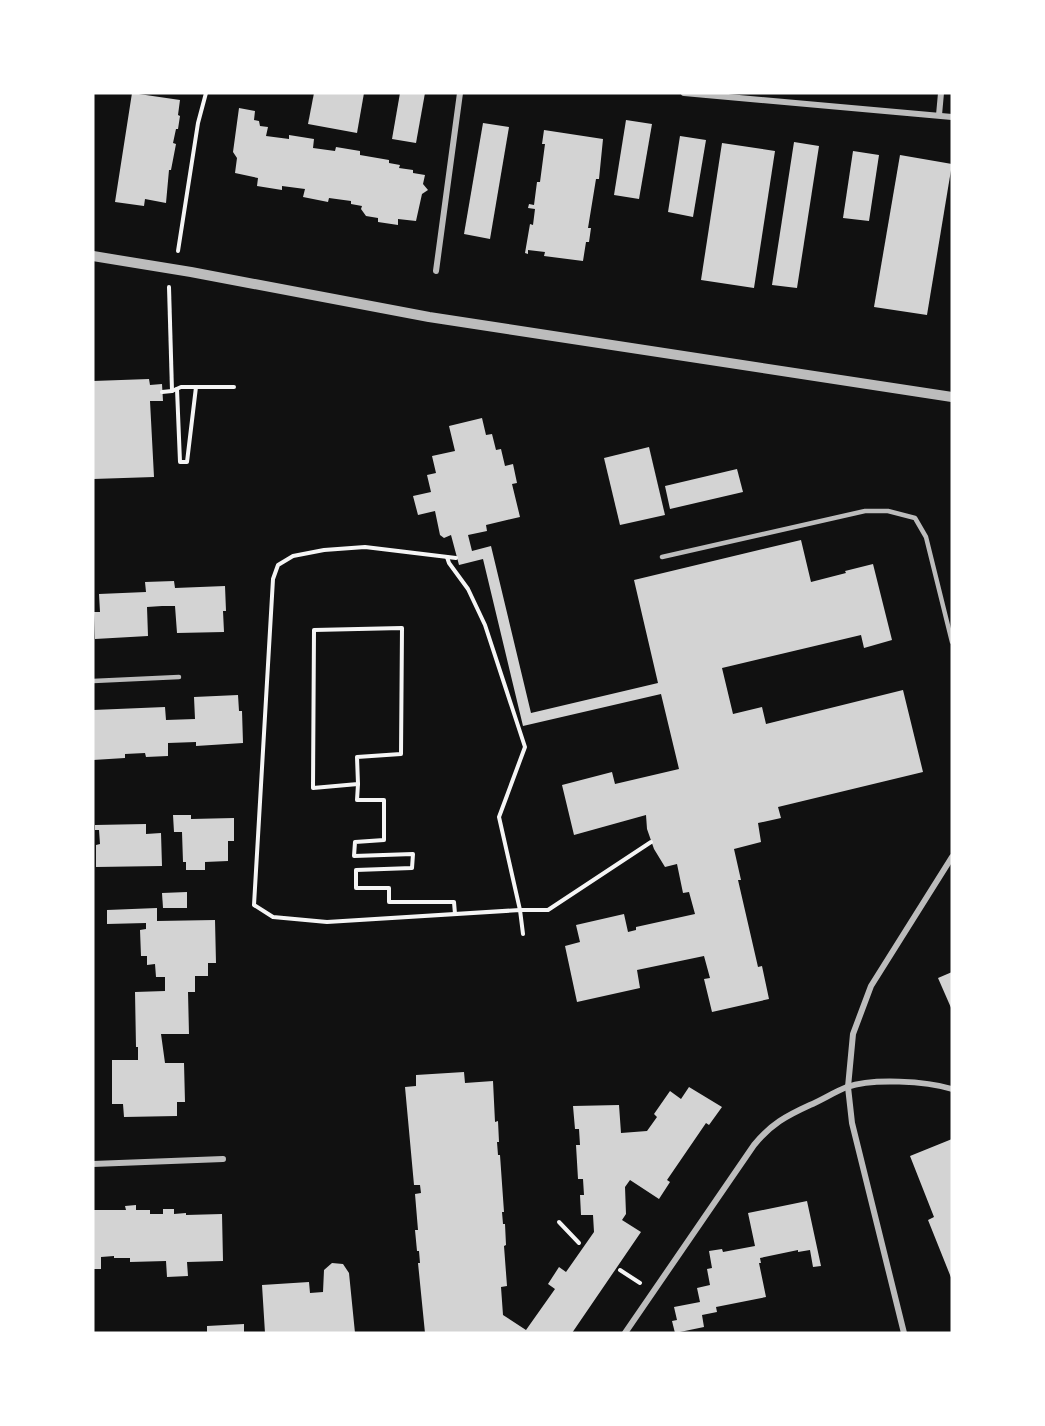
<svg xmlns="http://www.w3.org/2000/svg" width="1045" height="1426" viewBox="0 0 1045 1426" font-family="Montserrat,sans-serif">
<rect width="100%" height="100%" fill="#111"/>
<!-- building -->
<g fill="#d3d3d3">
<path d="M132 93 180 100 178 115 180 116 178 129H176L173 143 176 144 171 170H169L166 203 145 199 144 206 115 202Z"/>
<path d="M314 93H364L357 133 308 124Z"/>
<path d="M400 93H425L416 143 392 139Z"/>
<path d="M239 108 255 111 254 120 259 121 260 126 268 127 266 136 289 139V135L314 139 313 148 335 151 336 147 360 151V155L389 160V163L400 165 399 168 413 170V173L425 175 423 184 428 190 422 194 416 221 398 219V225L378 222V218L366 216 361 209 362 206 351 204V201L329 198 328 202 303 197 305 189 282 186V190L257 186 258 178 235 173 237 158 233 152Z"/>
<path d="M626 120 652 124 639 199 614 195Z"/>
<path d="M483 123 509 127 490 239 464 234Z"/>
<path d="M544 130 603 139 599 179H596L588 228H591L589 242H586L583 261 544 256 545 252 528 250V254L525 253 530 224 533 225 535 209 528 208 529 204 534 205 537 182H540L545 144H542Z"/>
<path d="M680 136 706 140 693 217 668 212Z"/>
<path d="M794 142 819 146 797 288 772 285Z"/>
<path d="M722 143 775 151 754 288 701 280Z"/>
<path d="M853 151 879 155 869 221 843 218Z"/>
<path d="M900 155 952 164 927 315 874 307Z"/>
<path d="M149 379 150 385 162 384 163 401H150L154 477 93 479V381Z"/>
<path d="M482 418 486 435 492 434 496 450 501 449 505 466 513 464 517 483 512 484 520 517 486 525 487 531 468 535 472 551 491 546 531 713 658 683 634 580 801 540 811 582 846 573 845 571 873 564 892 640 864 648 861 635 722 668 733 714 762 707 766 724 903 690 923 772 778 807 781 818 758 823 761 842 734 849 741 880H738L758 967 762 966 769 999 712 1012 704 979 710 978 704 956 637 970 640 988 577 1002 565 946 580 942 576 925 624 914 628 932 636 930V927L695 914 689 892 683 893 677 864 665 867 654 849 647 829 646 815 574 835 562 785 612 772 615 784 679 769 661 694 523 726 483 559 459 565 451 535 444 538 440 535 435 511 418 515 413 496 431 492 427 475 436 473 432 456 455 451 449 426Z"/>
<path d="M649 447 665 515 620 525 604 458Z"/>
<path d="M737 469 743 492 670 509 665 486Z"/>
<path d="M174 581 175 588 225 586 226 611H223L224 632 177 633 175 606H162L147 607 148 636 95 639 94 612H100L99 594 146 592 145 582Z"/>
<path d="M238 695 239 711H242L243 743 196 746V742L168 743V756L146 757 145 753 125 754V758L93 760V710L165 707 166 720 195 719 194 697Z"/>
<path d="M173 815H191V819L234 818V841H228V861L205 862V870H186V862H183L182 832H174Z"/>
<path d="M146 824V834L161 833 162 866 96 867V845L100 844 99 830H95V825Z"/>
<path d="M187 892V908H163L162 893Z"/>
<path d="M157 908V921L215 920 216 963H208V976H195V992H188L189 1034H161L165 1063H184L185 1102H177V1116L124 1117 123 1104H112V1060H138V1047H136L135 992 165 991V977H156L155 964 147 965V956H141L140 930 146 929V923L107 924V910Z"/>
<path d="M952 972V1010L938 978Z"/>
<path d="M464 1072 465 1083 493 1081 495 1122 498 1121 499 1142H497L498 1155H500L504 1212H502L503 1224H505L506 1245 504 1246 507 1286 501 1287 503 1315 526 1330 555 1289 548 1284 559 1267 566 1272 594 1232 593 1215H581L580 1195H584L583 1179H578L576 1145H580L579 1129H575L573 1106 619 1105 621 1133 647 1131 657 1117 654 1114 670 1091 681 1099 689 1087 722 1107 709 1125 706 1123 667 1180 670 1182 659 1199 630 1180 625 1187 626 1214 622 1220 641 1232 572 1333H425L418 1263H420L419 1251H417L415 1230H418L415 1194 421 1193 420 1185H414L405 1087 416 1086V1075Z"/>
<path d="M952 1139V1280L928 1220 934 1217 910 1156Z"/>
<path d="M807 1201 821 1266 813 1267 810 1250 798 1252V1250L760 1258 761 1263H759L766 1297 716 1307 717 1312 702 1315 704 1327 675 1333 672 1321 677 1320 674 1307 700 1302 697 1288 710 1285 707 1269 712 1268 709 1251 722 1249 723 1252 755 1246 748 1213Z"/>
<path d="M136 1205V1210H150V1214H163V1209H174V1214L186 1213V1215L222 1214 223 1261 187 1262 188 1276 167 1277 166 1261 130 1262V1258H114V1256L101 1257V1269H93V1210H126L125 1206Z"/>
<path d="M332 1263 343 1264 349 1273 355 1333H265L262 1285 309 1282 310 1293 323 1292 324 1270Z"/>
<path d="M244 1324V1333H207V1326Z"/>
</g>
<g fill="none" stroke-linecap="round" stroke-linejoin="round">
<!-- path -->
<g stroke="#f5f5f5" stroke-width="4">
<path d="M178 251 198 123 206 93"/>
<path d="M169 287 172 391"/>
<path d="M177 389 180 462H187L196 387"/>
<path d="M162 392 172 391 181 387H234"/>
<path d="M447 557 449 563 468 589 485 625 525 747 499 817 520 910H548L651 842"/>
<path d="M456 558 365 547 324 550 293 556 278 565 273 579 254 905 273 917 327 922 520 910 523 934"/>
<path d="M402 628 401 754 357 757 358 784 313 788 314 630Z"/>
<path d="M358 784 357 800H384V840L355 842 354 856 413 854 412 868 356 870V888H389V902H454L455 914"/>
<path d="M559 1222 579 1243"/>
<path d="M620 1270 640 1283"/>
</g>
<!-- service -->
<g stroke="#bcbcbc" stroke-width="4.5">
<path d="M662 557 865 511H888L915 518 926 537 952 642"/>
<path d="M93 681 179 677"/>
</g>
<!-- minor -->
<g stroke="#bcbcbc" stroke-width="6">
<path d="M684 93 952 117"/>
<path d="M939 115 941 93"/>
<path d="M436 271 460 93"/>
<path d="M93 1164 223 1159"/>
<path d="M625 1333 754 1145C771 1124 786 1116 810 1105 822 1100 834 1092 847 1087 872 1078 926 1081 952 1089"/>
<path d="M904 1333 852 1123 848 1087 853 1034 871 986 952 857"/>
</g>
<!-- tertiary -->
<path stroke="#bcbcbc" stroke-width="10" d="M93 256 191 272 429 317 952 397"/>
</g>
<!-- border -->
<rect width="1045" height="1426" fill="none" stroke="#ffffff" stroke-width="189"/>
</svg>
